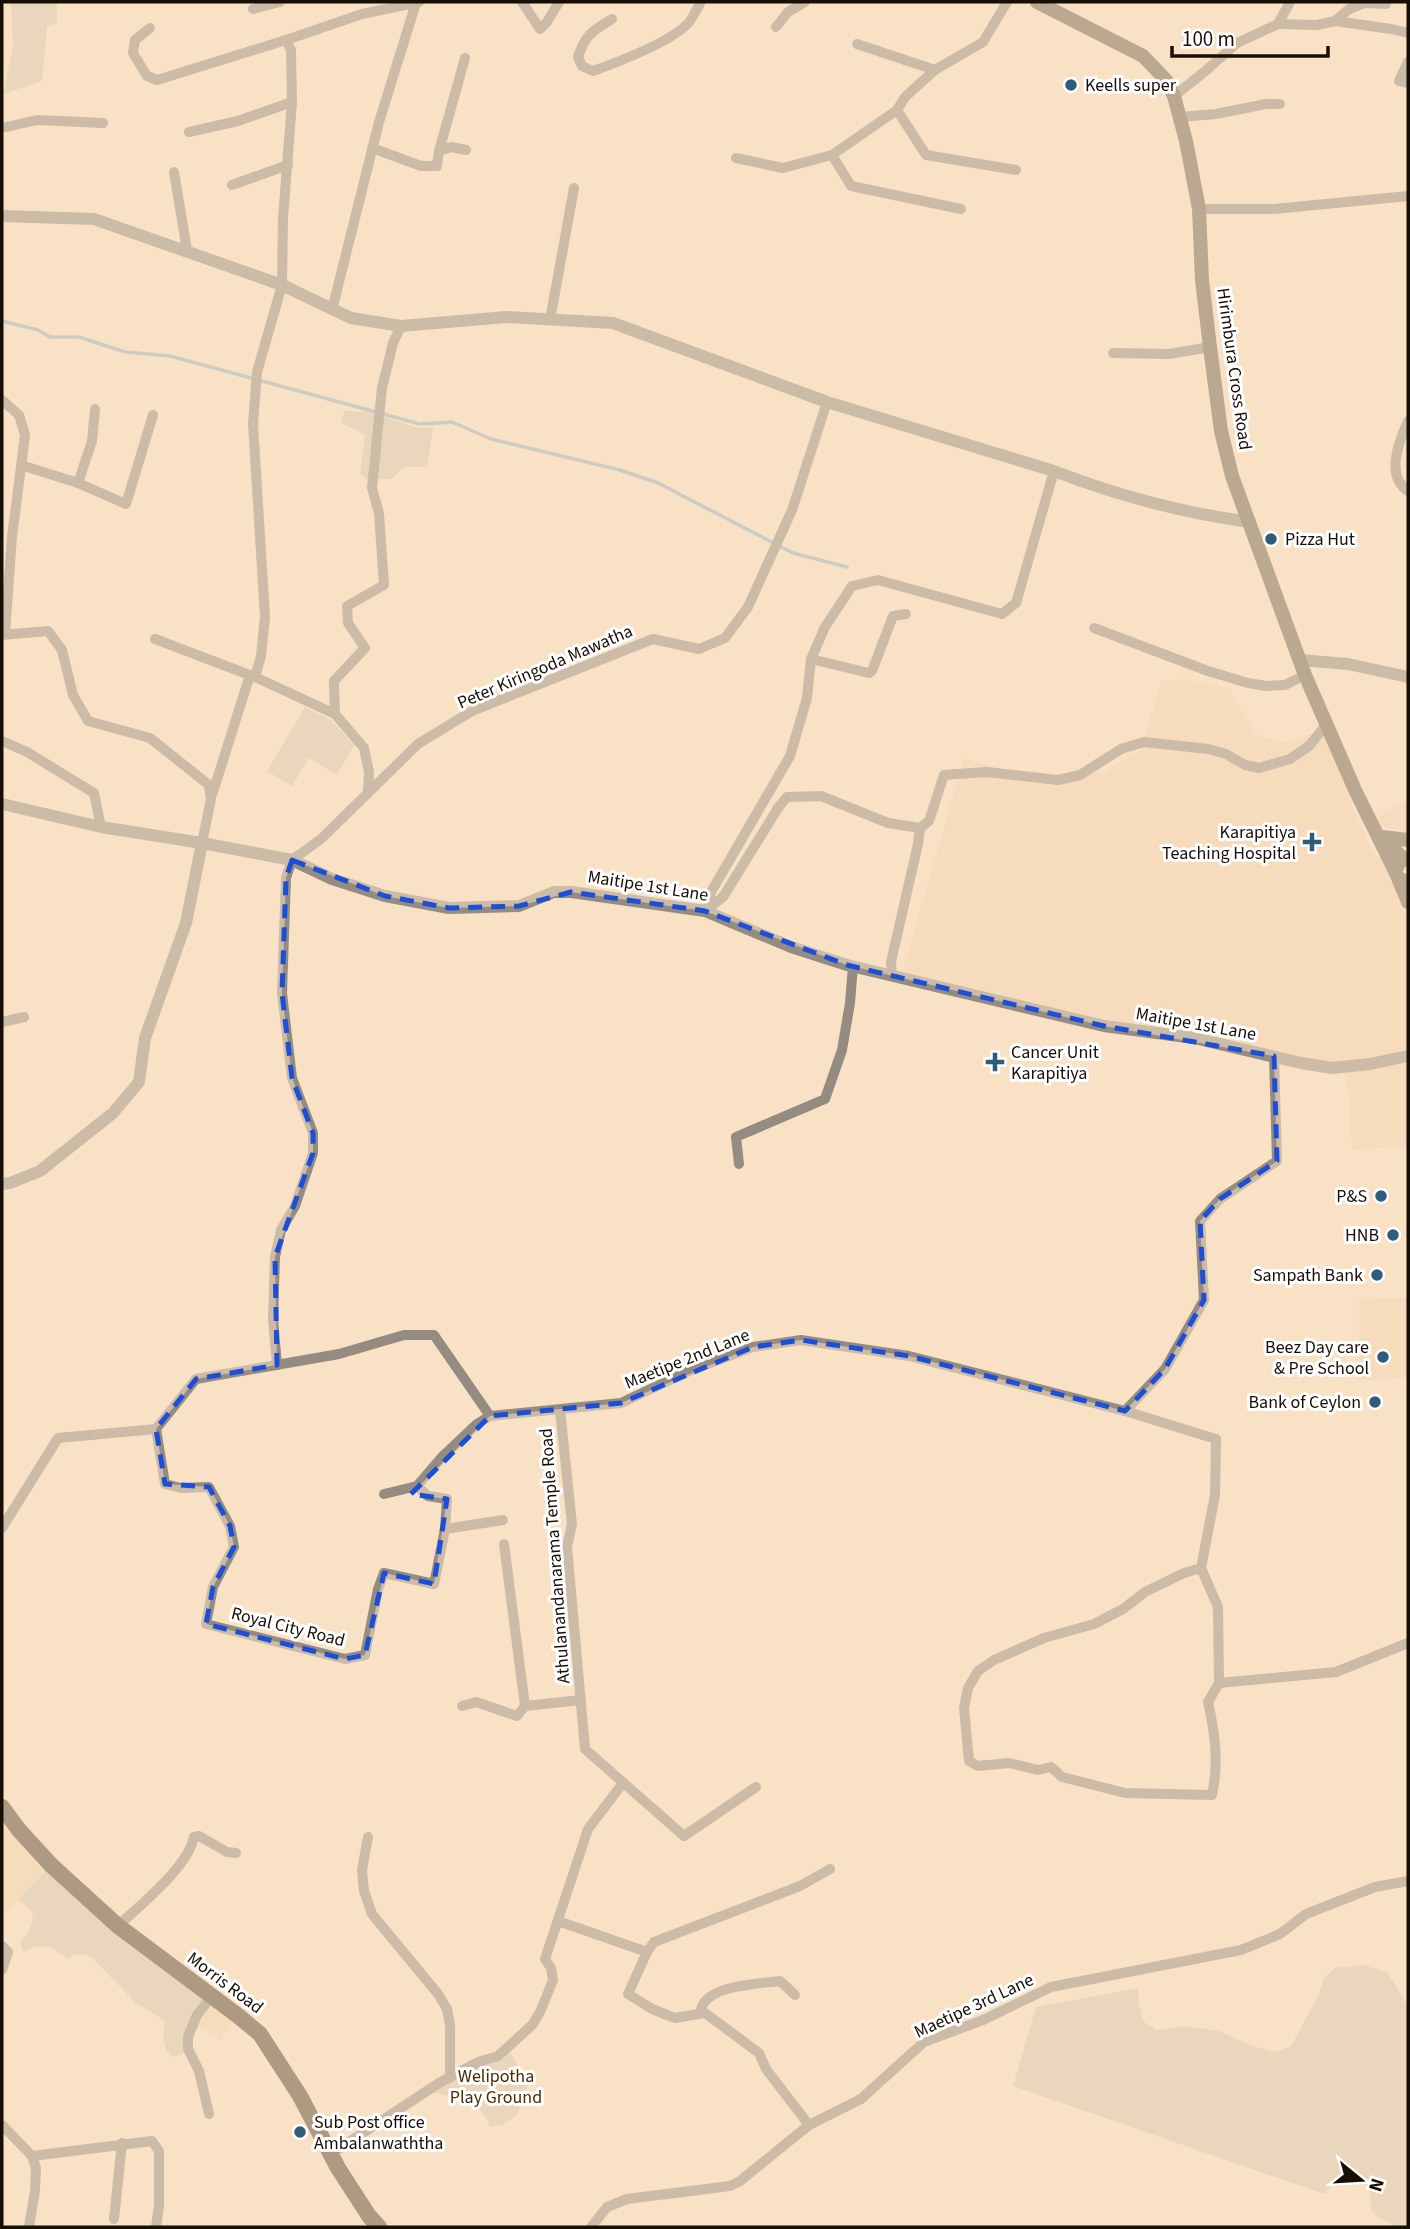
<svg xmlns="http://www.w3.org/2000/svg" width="1410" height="2229" viewBox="0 0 1410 2229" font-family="'Source Sans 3',sans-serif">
<rect width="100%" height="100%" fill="#f9e1c5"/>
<!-- built -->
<g fill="#f1d4b2">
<path d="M1185 679 1229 688 1255 734 1288 743 1323 729 1357 818 1373 853 1391 865 1408 906V1146L1352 1150 1349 1094 1342 1068 1173 1036 901 977 964 758 1009 771 1051 775 1104 772 1141 750 1161 681Z"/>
<path d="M1408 794V832L1380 826 1379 817 1407 800Z"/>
<path d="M1408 1298V1377L1375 1381 1359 1380V1299Z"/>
<path d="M2 1807 51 1865 2 1917Z"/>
<path d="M207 1993 237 2015 220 2041 193 2024Z"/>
</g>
<!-- green -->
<g fill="#d7c7b4">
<path d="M11 2H57V23L47 26 42 81 3 94 13 46Z"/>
<path d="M344 411 369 412 418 428H433L427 467H403L392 479H367L360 474 365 435 341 423Z"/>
<path d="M305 707 331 720 354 745 337 775 309 758 292 786 267 771Z"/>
<path d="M51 1865 207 1993 187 2048 182 2054 173 2057C161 2048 163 2035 165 2021L135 2002 92 1958C82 1953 76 1953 67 1959 52 1945 42 1943 23 1952L20 1942C29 1933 34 1924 32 1911L18 1900Z"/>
<path d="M1363 1965 1387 1972 1408 2006V2227H1397L1378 2217 1371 2210 1370 2192 1363 2178C1342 2172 1337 2179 1324 2194L1013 2086 1036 2007 1139 1988 1138 1999 1143 2021 1156 2030 1185 2026 1219 2031 1250 2045 1275 2052 1291 2046 1318 1996 1324 1978 1335 1968Z"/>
<path d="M507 2048 527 2079 528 2086 517 2115 503 2125 490 2127C488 2123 488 2119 485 2116 476 2102 443 2094 427 2091Z"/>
</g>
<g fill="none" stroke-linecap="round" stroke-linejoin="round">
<!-- stream -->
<path stroke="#96b1c5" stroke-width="3.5" d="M2 321 38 330 50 337H79L125 352 170 356 420 424 452 422 491 439 620 470 658 483 793 553 847 567"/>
<!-- minor -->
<g stroke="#958c81" stroke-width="10">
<path d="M522 2 540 29 547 22 559 2"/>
<path d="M253 9 280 2"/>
<path d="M612 19C592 31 585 35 578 57L582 66 593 71C618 62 674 41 690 21 694 15 697 8 701 2"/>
<path d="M1335 21 1391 29 1408 33"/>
<path d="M1278 24 1317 25 1335 21 1349 9 1365 3 1386 4"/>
<path d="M776 27 788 12 805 2"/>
<path d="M150 28 135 40 133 53 147 76 157 80 286 40 362 14 419 2"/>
<path d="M857 44 935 70"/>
<path d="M1408 62 1399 81 1408 83"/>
<path d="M1174 96 1203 73 1237 43 1278 24 1290 2"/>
<path d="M897 110 926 155 1016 170"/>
<path d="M1180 117 1216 114 1266 104H1280"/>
<path d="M2 128 37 120 103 123"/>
<path d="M189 132 238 121 292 102"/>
<path d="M372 148 421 166H437L439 151 451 147 466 150"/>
<path d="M439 151 465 58"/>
<path d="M832 155 851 186 961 209"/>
<path d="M736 158 783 168 832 155 897 110 905 97 935 70 983 42 1007 2"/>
<path d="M174 172 187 250"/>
<path d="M232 185 288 165"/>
<path d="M1199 209H1274L1408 196"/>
<path d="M332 310 379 122 416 3"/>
<path d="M550 320 574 188"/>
<path d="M1113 353 1169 354 1210 347"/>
<path d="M2 400 19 415 25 435 12 537 5 633"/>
<path d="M1408 421C1399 441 1385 476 1408 491"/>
<path d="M21 465 78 483 126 504 153 415"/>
<path d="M78 483 92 441 95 409"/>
<path d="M1094 628 1208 671 1248 683 1266 686 1285 685 1305 675"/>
<path d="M2 635 48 631 62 650 73 695 88 721 150 738 209 785 211 799 202 843"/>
<path d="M155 639 255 677 335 714 364 748 369 772 368 793"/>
<path d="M811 659 869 673 872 671 893 616 906 614"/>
<path d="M255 677 261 656 265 617 253 424 257 372 282 285 283 218 292 102 291 50 286 40"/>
<path d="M335 714 334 681 365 648 348 623 347 606 384 585 379 513 372 488 382 388 393 343 401 326"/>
<path d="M2 741 27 752 94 793 101 827"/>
<path d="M212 795 250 675"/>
<path d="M706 910 711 892 790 756 807 698 811 659 825 627 852 586 878 580 1002 614 1016 603 1054 471"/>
<path d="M705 911 723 897 778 808 787 797 821 796 888 823 920 828 929 821 944 775 986 772 1058 780 1080 775 1121 749 1144 742 1208 749 1226 754 1245 765 1259 768 1290 759 1309 746 1326 725"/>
<path d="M892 975 891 962 918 844 920 828"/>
<path d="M2 1022 24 1017"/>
<path d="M739 1164 736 1137 825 1099 842 1050 850 1003 853 966"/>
<path d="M277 1365 273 1319 275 1257 281 1230 295 1206 313 1153V1133L292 1078 282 993 286 878 292 860 321 839 418 744 472 711 653 639 699 649 725 638 748 607 792 510 827 402"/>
<path d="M560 1410 572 1524 567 1547 585 1749 684 1836 756 1787"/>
<path d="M1125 1411 1165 1369 1204 1300 1200 1221 1220 1199 1277 1161 1274 1056"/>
<path d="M156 1429 165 1484 181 1488 209 1487 230 1526 234 1547 213 1587 206 1624 345 1659 365 1655 378 1589 384 1573 434 1584 445 1529 503 1520"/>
<path d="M417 1486 428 1496 447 1499 445 1529"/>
<path d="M384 1494 417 1486 442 1457 477 1424 490 1416"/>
<path d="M2 1528 58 1438 156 1429 196 1379 339 1354 404 1335H434L490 1416 621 1403 691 1370 753 1347 801 1340 909 1356 1125 1411 1216 1439 1215 1495 1201 1568 1218 1607 1219 1683 1336 1672 1408 1643"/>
<path d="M504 1544 525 1706 581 1700"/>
<path d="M1201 1568 1184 1573 1145 1592 1123 1609 1094 1624 1044 1638 994 1660 978 1671 968 1688 964 1708 969 1761 978 1766 1009 1763 1038 1770 1051 1767 1062 1777 1125 1793 1212 1795C1219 1763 1215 1733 1208 1702L1219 1683"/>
<path d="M462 1706 476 1702 517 1716 525 1706"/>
<path d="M368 1837 362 1870 364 1891 372 1914 438 1994 447 2009 450 2025V2078"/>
<path d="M558 1921 647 1952 654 1942 800 1886 830 1869"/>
<path d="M118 1926C140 1905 188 1867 194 1837L199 1836 227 1852 236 1853"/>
<path d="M2 1946 8 1952 2 1970"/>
<path d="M647 1952 628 1994 652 2009 675 2018 704 2013"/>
<path d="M795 1995 780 1981C759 1984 705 1985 701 2010L759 2053 766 2069 809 2125"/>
<path d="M209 2114 199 2071 188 2049V2037L197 2015 212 1996"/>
<path d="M2 2125 32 2156 36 2168 35 2191 29 2227"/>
<path d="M331 2154 439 2083 478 2062 498 2056 507 2048 533 2024 541 2010 553 1980 551 1968 545 1959 588 1829 623 1783"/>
<path d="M32 2156 152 2141 159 2151V2206L156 2227"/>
<path d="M114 2219 122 2143"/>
<path d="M591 2227 607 2207 627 2199 730 2186 740 2181 809 2125 861 2099 924 2042 983 2020 1051 1987 1241 1950 1280 1934 1306 1914 1375 1887 1408 1881"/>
</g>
<!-- tertiary -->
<g stroke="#958c81" stroke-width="12">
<path d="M2 216 94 219 282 285 351 318 401 326 506 317 613 323 827 402 1054 471C1116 495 1184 513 1250 522"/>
<path d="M1299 660 1348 664 1408 677"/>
<path d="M2 804 101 827 202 843 292 860 332 879 385 896 449 908 519 906 554 892H571L705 911 791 947 847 965 1104 1026 1194 1038 1301 1063 1332 1068 1370 1064 1408 1056"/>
<path d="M2 1184 10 1183 40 1171 113 1113 139 1082 145 1038 186 923 202 843"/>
</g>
<!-- secondary -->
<g stroke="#6e6253" stroke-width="14">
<path d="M1037 2 1143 56 1166 80 1174 96 1186 141 1199 209 1202 280 1210 347 1221 431 1232 476 1305 675 1355 790 1395 871"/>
<path d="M1382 837 1408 840"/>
<path d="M1383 839 1405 860"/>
<path d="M1399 863 1395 871 1399 880 1408 881"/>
<path d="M1399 880 1408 902"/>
</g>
<!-- primary -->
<path stroke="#534432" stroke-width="16" d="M2 1807 19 1830 51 1865 118 1926 237 2015 260 2034 300 2096 338 2168 369 2216 379 2227"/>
</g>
<!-- marked area -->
<path d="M0 0H1410V2229H0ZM292 860 385 896 449 908 519 906 571 892 705 911 847 965 1104 1026 1274 1056 1277 1161 1220 1199 1200 1221 1204 1300 1165 1369 1125 1411 909 1356 801 1340 753 1347 621 1403 490 1416 411 1494 447 1499 434 1584 384 1573 365 1655 345 1659 206 1624 213 1587 234 1547 230 1526 209 1487 165 1484 156 1429 196 1379 277 1365 275 1257 313 1153V1133L292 1078 282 993 286 878Z" fill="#f9e1c5" fill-opacity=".55" fill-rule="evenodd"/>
<path fill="none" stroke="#1d4ed8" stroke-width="5" stroke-dasharray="14 9" stroke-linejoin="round" d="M292 860 385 896 449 908 519 906 571 892 705 911 847 965 1104 1026 1274 1056 1277 1161 1220 1199 1200 1221 1204 1300 1165 1369 1125 1411 909 1356 801 1340 753 1347 621 1403 490 1416 411 1494 447 1499 434 1584 384 1573 365 1655 345 1659 206 1624 213 1587 234 1547 230 1526 209 1487 165 1484 156 1429 196 1379 277 1365 275 1257 313 1153V1133L292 1078 282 993 286 878Z"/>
<!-- markers -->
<g fill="#2d5d7b" stroke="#fff" stroke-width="2.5">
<circle cx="1071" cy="85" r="7"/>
<circle cx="1271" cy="539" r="7"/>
<path d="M1308.5 831.5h7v7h7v7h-7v7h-7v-7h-7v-7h7z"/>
<path d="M991.5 1051.5h7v7h7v7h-7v7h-7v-7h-7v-7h7z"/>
<circle cx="1381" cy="1196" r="7"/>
<circle cx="1393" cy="1235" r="7"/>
<circle cx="1377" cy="1275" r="7"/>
<circle cx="1383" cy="1357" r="7"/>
<circle cx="1375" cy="1402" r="7"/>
<circle cx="300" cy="2132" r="7"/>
</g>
<g text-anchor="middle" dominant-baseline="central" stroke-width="6" stroke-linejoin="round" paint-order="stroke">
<!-- poi labels -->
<g font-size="18" fill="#170f06" stroke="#fff" text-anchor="end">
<text x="1085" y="85" text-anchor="start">Keells super</text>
<text x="1285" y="539" text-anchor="start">Pizza Hut</text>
<text x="1296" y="832">Karapitiya<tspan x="1296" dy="21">Teaching Hospital</tspan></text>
<text x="1011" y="1052" text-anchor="start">Cancer Unit<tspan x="1011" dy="21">Karapitiya</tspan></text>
<text x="1367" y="1196">P&amp;S</text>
<text x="1379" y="1235">HNB</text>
<text x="1363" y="1275">Sampath Bank</text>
<text x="1369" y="1347">Beez Day care<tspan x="1369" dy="21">&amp; Pre School</tspan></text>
<text x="1361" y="1402">Bank of Ceylon</text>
<text x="314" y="2122" text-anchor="start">Sub Post office<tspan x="314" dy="21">Ambalanwaththa</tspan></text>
</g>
<!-- street labels -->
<g font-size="18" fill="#170f06" stroke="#fff">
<text transform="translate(1234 369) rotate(82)">Hirimbura Cross Road</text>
<text transform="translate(545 667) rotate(-23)">Peter Kiringoda Mawatha</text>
<text transform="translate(648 886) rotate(9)">Maitipe 1st Lane</text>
<text transform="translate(1196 1024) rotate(10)">Maitipe 1st Lane</text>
<text transform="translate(687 1359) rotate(-22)">Maetipe 2nd Lane</text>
<text transform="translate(555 1556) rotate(-94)">Athulanandanarama Temple Road</text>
<text transform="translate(288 1627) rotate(14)">Royal City Road</text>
<text transform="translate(225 1983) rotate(37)">Morris Road</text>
<text transform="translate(974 2006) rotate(-25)">Maetipe 3rd Lane</text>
</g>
<!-- park labels -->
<g font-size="18" fill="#492c00" stroke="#fff">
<text x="496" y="2076">Welipotha<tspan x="496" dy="21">Play Ground</tspan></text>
</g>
</g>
<!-- border -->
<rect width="1410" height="2229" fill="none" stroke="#170f06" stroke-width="7"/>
<!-- north arrow -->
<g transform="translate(1361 2180) rotate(108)" stroke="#ffffff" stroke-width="5" paint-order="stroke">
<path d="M0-5L12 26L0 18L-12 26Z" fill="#170f06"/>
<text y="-10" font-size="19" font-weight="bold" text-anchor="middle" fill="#170f06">N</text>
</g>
<!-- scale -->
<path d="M1172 46v10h156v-10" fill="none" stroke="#170f06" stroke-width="3.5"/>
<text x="1182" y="46" font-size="21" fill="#170f06" stroke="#ffffff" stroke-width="5" paint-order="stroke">100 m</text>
</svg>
